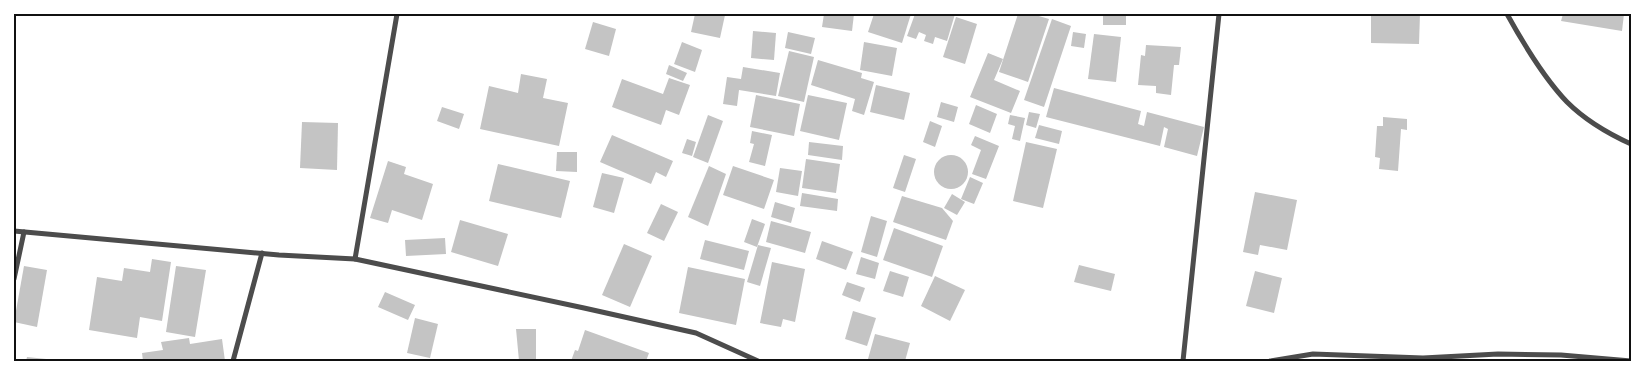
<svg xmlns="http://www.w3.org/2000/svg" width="1645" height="375" viewBox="0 0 1645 375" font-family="'Open Sans',sans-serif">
<rect width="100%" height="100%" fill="#fff"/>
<!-- building -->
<g fill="#c4c4c4">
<path d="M695 14H718L725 15 720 38 691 32Z"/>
<path d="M824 14H854L852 31 822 27Z"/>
<path d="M874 14H911L902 43 868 32Z"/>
<path d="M915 14H955L947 41 935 37 933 44 924 41 926 35 919 32 916 39 907 36Z"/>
<path d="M1018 14H1032L1049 19 1028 82 999 72Z"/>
<rect x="1103" y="14" width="23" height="11"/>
<path d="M1371 14H1420L1419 44 1371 43Z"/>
<path d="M1563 14H1624L1622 31 1561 21Z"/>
<path d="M956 17 977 24 965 64 943 57Z"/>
<path d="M1052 19 1071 26 1044 107 1024 100Z"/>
<path d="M593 22 616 29 609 56 585 49Z"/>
<path d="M753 31 776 33 774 60 751 58Z"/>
<path d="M788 32 815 38 811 54 785 48Z"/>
<path d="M1073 32 1086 34 1084 48 1071 46Z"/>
<path d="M1094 34 1121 37 1116 82 1088 79Z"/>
<path d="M682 42 702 50 695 72 674 64Z"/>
<path d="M864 42 897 48 892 76 860 70Z"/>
<path d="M1146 45 1181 47 1179 65H1174L1171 95 1156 93V86L1138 85 1141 55 1145 56Z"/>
<path d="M789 51 814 57 804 102 778 96Z"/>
<path d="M988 53 1003 59 994 80 1020 91 1011 113 970 97Z"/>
<path d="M818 60 862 73 861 78 874 82 864 115 852 111 855 99 811 85Z"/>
<path d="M669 65 687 73 683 81 666 74Z"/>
<path d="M743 67 780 73 776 96 739 90 737 106 723 104 727 77 741 79Z"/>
<path d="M521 74 547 79 543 98 568 103 559 146 480 129 489 86 518 93Z"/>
<path d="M669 78 690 85 679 115 666 110 661 125 612 107 622 79 663 94Z"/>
<path d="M876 85 910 93 904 120 870 112Z"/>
<path d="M1054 88 1141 111 1138 124 1144 126 1147 112 1204 127 1197 156 1164 147 1168 129 1164 127 1160 146 1046 117Z"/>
<path d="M756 95 800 104 794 136 750 127Z"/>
<path d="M808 95 847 103 839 140 800 131Z"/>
<path d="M941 102 958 107 954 122 937 117Z"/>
<path d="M976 105 997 114 990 133 969 124Z"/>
<path d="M442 107 464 114 459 129 437 121Z"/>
<path d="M1029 112 1040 114 1036 128 1026 125Z"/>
<path d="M708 115 723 121 708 163 693 157Z"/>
<path d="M1010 115 1025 118 1020 141 1012 139 1015 126 1008 124Z"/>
<path d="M1383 117 1407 119V130L1401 129 1398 171 1379 169 1380 158 1375 157 1377 126H1383Z"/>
<path d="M930 121 942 126 935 147 923 142Z"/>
<path d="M302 122 338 123 337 170 300 168Z"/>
<path d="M1039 125 1062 131 1059 144 1035 138Z"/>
<path d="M752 131 772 135 765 166 749 162 754 144 750 143Z"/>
<path d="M612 135 673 161 666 177 656 172 651 184 600 162Z"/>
<path d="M975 136 999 146 986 179 972 174 981 150 971 145Z"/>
<path d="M687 139 696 142 692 156 682 153Z"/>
<path d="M809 142 843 146 842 160 808 155Z"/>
<path d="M1026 142 1057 149 1043 208 1013 201Z"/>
<path d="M557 152H577V172L556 171Z"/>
<circle cx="951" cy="172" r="17"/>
<path d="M904 155 916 159 905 192 893 188Z"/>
<path d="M806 159 840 164 836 193 802 188Z"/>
<path d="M388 161 406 167 404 174 433 184 422 220 392 210 388 223 370 218Z"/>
<path d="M498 164 570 181 561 218 489 201Z"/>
<path d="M709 166 726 174 708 226 688 217Z"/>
<path d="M733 166 774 180 764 209 723 195Z"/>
<path d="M780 168 802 171 798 196 776 192Z"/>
<path d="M602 173 624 178 614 213 593 207Z"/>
<path d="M970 177 983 183 974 204 961 199Z"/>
<path d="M1255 192 1297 200 1287 250 1260 245 1258 255 1243 252Z"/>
<path d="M802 193 838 199 837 211 800 206Z"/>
<path d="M952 194 965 202 957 215 944 208Z"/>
<path d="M902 196 942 208 953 221 946 240 893 222Z"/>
<path d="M775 202 795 208 791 223 771 217Z"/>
<path d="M661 204 678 212 664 241 647 233Z"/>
<path d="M871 216 887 221 877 257 861 252Z"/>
<path d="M752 219 765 224 757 247 744 242Z"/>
<path d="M460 220 508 234 498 266 451 252Z"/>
<path d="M771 221 811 232 805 253 766 242Z"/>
<path d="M894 228 943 246 932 277 883 260Z"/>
<path d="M445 238 446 254 406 256 405 240Z"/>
<path d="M705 240 749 251 744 270 700 259Z"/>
<path d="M822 241 853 252 846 270 816 259Z"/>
<path d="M624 244 652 256 630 307 602 295Z"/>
<path d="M758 245 771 248 760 286 747 282Z"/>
<path d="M861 257 879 263 875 279 856 274Z"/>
<path d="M152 259 171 262 162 321 140 317 137 338 89 330 97 277 122 281 124 268 150 272Z"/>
<path d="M772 262 805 269 795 322 783 319 781 327 760 323Z"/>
<path d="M1079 265 1115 274 1111 291 1074 282Z"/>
<path d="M24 266 47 270 37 327 14 322Z"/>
<path d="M176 266 206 270 195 337 166 332Z"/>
<path d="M688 267 745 279 736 325 679 313Z"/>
<path d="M890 271 909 277 903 297 883 291Z"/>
<path d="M1255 271 1282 278 1274 313 1246 306Z"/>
<path d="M935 276 965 290 950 321 921 306Z"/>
<path d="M847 282 865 288 860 302 842 295Z"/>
<path d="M385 292 415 305 408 320 378 307Z"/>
<path d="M853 311 876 318 867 346 845 339Z"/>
<path d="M415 318 438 324 430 358 407 353Z"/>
<path d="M516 329H536V361H519Z"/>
<path d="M585 330 649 353 646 361H571L575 350 578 351Z"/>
<path d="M875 334 910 343 905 361H878L868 359Z"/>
<path d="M189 338 190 344 222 339 225 361H143L142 353 163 350 161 342Z"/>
<path d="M27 357 56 360V361H26Z"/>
</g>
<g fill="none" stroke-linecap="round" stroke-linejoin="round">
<!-- minor -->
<g stroke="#4c4c4c" stroke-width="5">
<path d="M1507 14C1523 43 1544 78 1567 102 1585 120 1609 134 1631 144"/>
<path d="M14 231 279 255 355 259 584 308 696 333 758 361"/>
<path d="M355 259 397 14"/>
<path d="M14 279 24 232"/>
<path d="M233 361 262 253"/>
<path d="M1183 361 1219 14"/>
<path d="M1270 361 1313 354 1423 358 1498 354 1561 355 1631 361"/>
</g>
</g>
<!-- border -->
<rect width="1645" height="375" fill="none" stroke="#ffffff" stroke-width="30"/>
<rect x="15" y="15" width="1615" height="345" fill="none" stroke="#111" stroke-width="2"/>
</svg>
